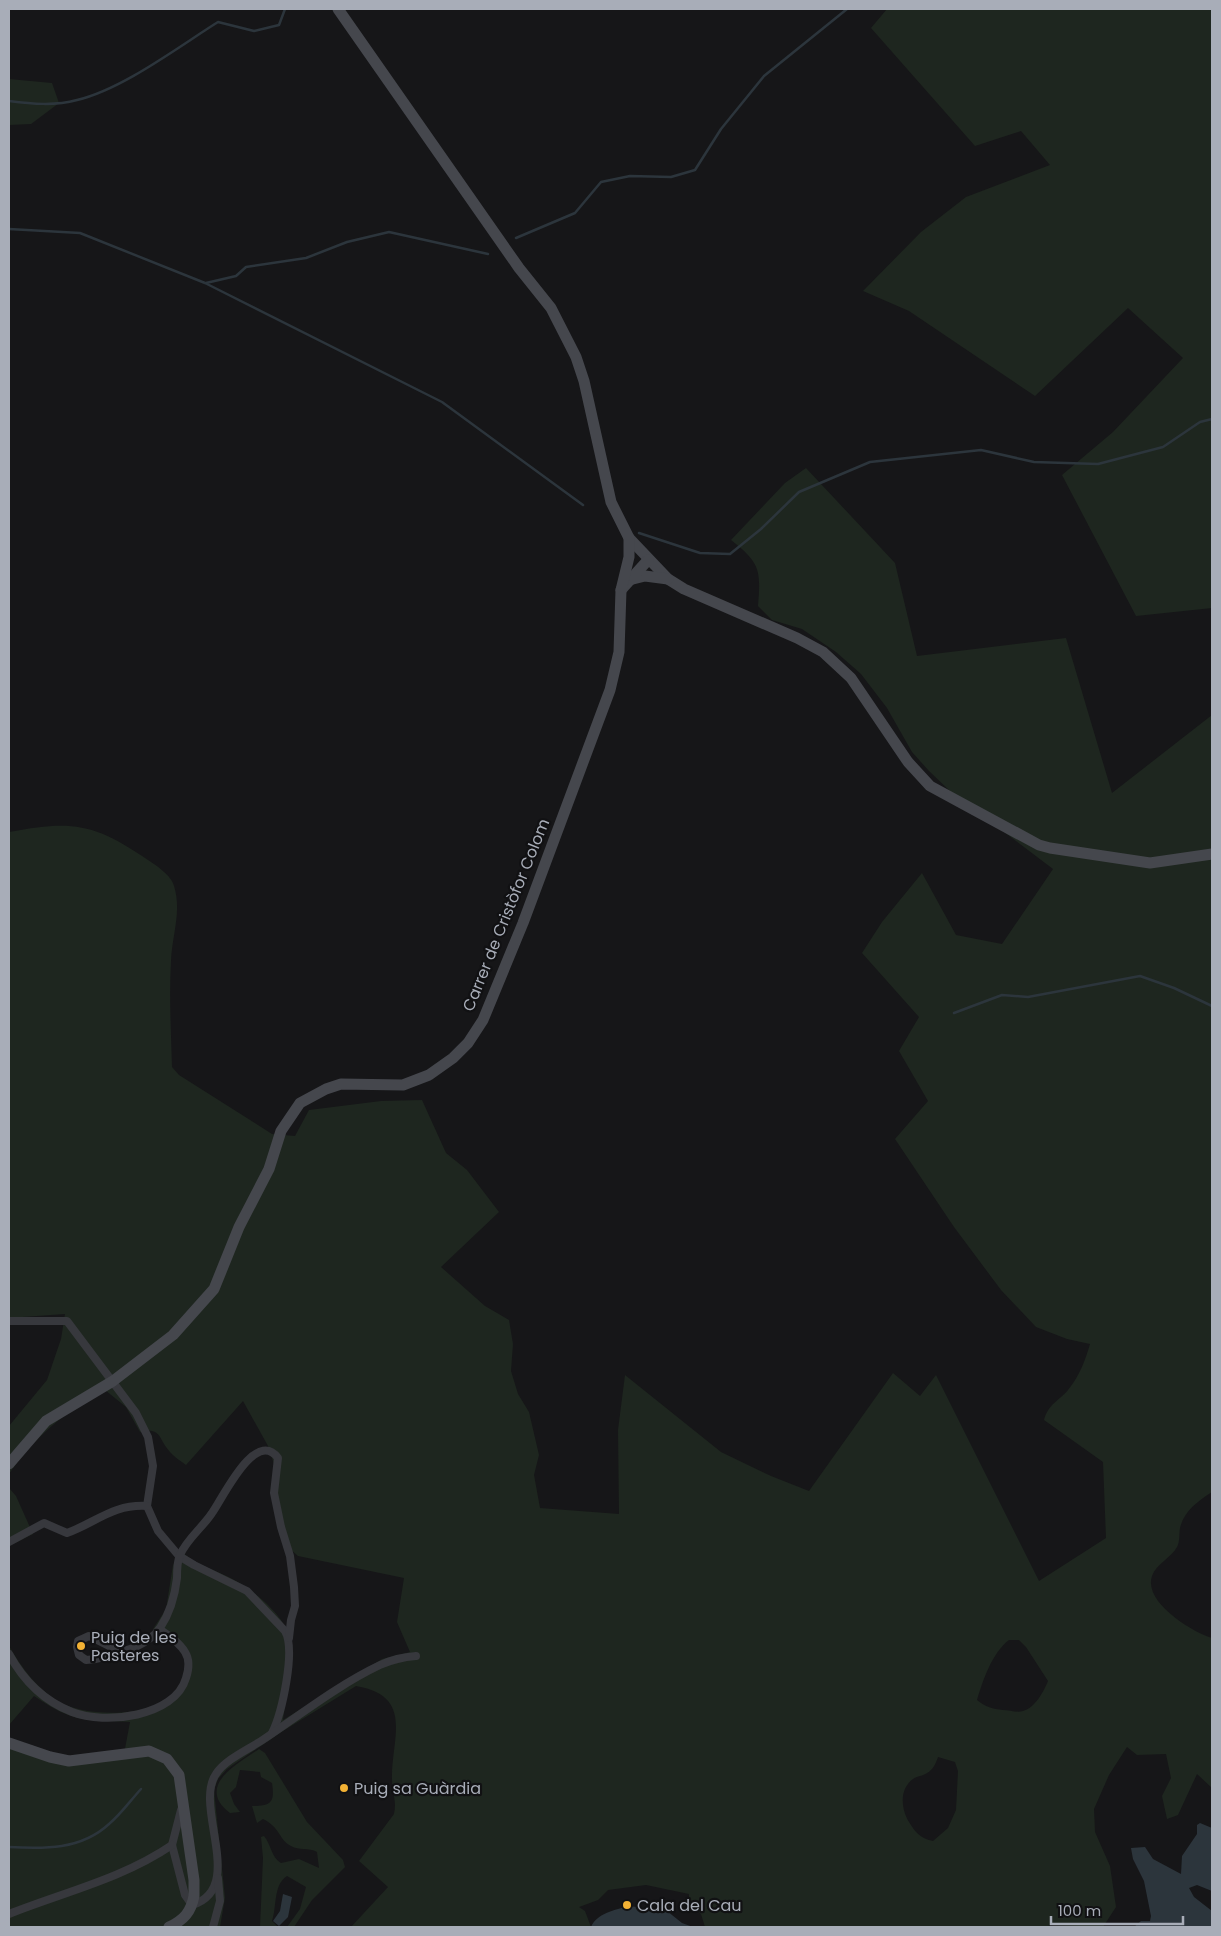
<svg xmlns="http://www.w3.org/2000/svg" width="1221" height="1936" viewBox="0 0 1221 1936" font-family="Poppins,sans-serif">
<rect width="100%" height="100%" fill="#161618"/>
<!-- green -->
<g fill="#1e261f" fill-rule="evenodd">
<path d="M887 9H1212V608L1136 616 1062 475 1113 432 1183 358 1128 308 1035 396 909 311 863 291 921 232 966 197 1050 165 1021 131 975 146 871 28Z"/>
<path d="M9 79 52 83 59 103 31 124 9 125Z"/>
<path d="M806 468 895 563 917 656 1066 638 1112 793 1212 715V1492C1198 1501 1184 1511 1180 1528 1179 1534 1180 1542 1177 1547 1171 1558 1156 1564 1152 1576 1143 1602 1192 1632 1212 1638V1788L1197 1774 1178 1815 1167 1819 1162 1796 1171 1778 1166 1754 1137 1755 1127 1747 1109 1775 1094 1809 1095 1832 1110 1866 1116 1907 1103 1927 1050 1925 1047 1927H705L701 1914 689 1904V1894L646 1885 608 1890 598 1900 579 1907 585 1911 591 1927H351L388 1887 359 1861 394 1814C397 1801 392 1792 392 1779 391 1739 415 1696 356 1686L283 1731 227 1769 218 1779 214 1790 225 1898 220 1927H9V1743L50 1757 124 1754 130 1722C84 1719 75 1724 34 1696L9 1725V1646C22 1668 37 1689 59 1702 90 1719 174 1720 184 1675 185 1670 186 1662 184 1657 179 1645 162 1636 153 1629L166 1609 173 1565 182 1552C198 1567 218 1570 236 1581 259 1594 293 1623 292 1650L283 1720 382 1659 410 1652 397 1622 404 1578 298 1556 282 1542 274 1464 268 1446 243 1401 186 1465C181 1461 174 1457 170 1452 158 1439 162 1427 140 1432L126 1407 105 1390C68 1408 32 1440 9 1474V1426L47 1380 61 1339 65 1314 9 1318V832C72 820 94 823 148 860 156 865 172 876 174 886 182 911 172 935 171 961 169 996 171 1032 172 1067L179 1075 272 1134 295 1136 309 1110 381 1101 422 1100 446 1153 467 1170 499 1212 441 1267 485 1306 509 1320 513 1344 511 1371 518 1394 529 1412 539 1455 534 1475 540 1508 619 1514 618 1430 625 1375 721 1452 771 1476 809 1491 893 1373 920 1396 936 1375 1039 1581 1106 1538 1103 1462 1044 1420C1049 1403 1058 1402 1068 1390 1080 1375 1085 1361 1090 1344L1067 1339 1036 1327 1001 1290 954 1227 895 1139 928 1101 899 1051 919 1017 862 953 882 922 922 873 956 935 1002 944 1053 869 951 792 929 771 912 752 887 708 861 674 836 652 802 629 772 620 758 606C761 569 760 563 731 540L785 483ZM1009 1640H1019L1026 1647 1048 1681C1044 1691 1035 1708 1023 1711 1017 1713 1009 1710 1003 1710 992 1709 986 1707 977 1700 983 1680 992 1653 1009 1640ZM938 1757 955 1762 958 1771 956 1810 948 1828 933 1841C921 1839 915 1832 909 1822 901 1809 899 1789 913 1779 917 1776 923 1776 927 1773 933 1770 936 1763 938 1757Z"/>
<path d="M9 1488 16 1496 33 1534 9 1546Z"/>
<path d="M259 1749 265 1753 307 1822 343 1860 345 1867 312 1900 294 1927H287L300 1909 306 1887 287 1876C273 1885 277 1907 272 1921L278 1927H260L263 1858 261 1837 264 1836C271 1844 271 1857 281 1863L299 1859 319 1868 317 1852C309 1847 299 1851 291 1846 279 1840 280 1827 263 1819L257 1823 252 1806C271 1806 275 1803 272 1783L261 1777 260 1772 240 1770 236 1787 230 1793 234 1804 240 1812 230 1813C195 1786 237 1764 259 1749Z"/>
</g>
<!-- water -->
<g fill="#2c353c">
<path d="M1200 1823 1212 1828V1891L1197 1885 1189 1888 1194 1897 1212 1911V1927H1134L1141 1921H1150L1151 1916 1144 1881 1133 1859 1131 1848 1145 1847 1153 1859 1181 1874 1182 1856 1197 1834V1825Z"/>
<path d="M283 1894 292 1897 288 1917 279 1926 273 1921 280 1911Z"/>
<path d="M629 1906 667 1911 682 1923 693 1927H591C597 1913 615 1910 629 1906Z"/>
</g>
<g fill="none" stroke-linecap="round" stroke-linejoin="round">
<!-- stream -->
<g stroke="#2c353c" stroke-width="2.5">
<path d="M9 101C32 104 55 106 77 100 123 89 178 47 218 22L254 31 279 25 285 9"/>
<path d="M9 229 80 233 205 283 442 402 583 505"/>
<path d="M516 238 575 213 601 182 630 176 671 177 695 170 721 129 764 76 847 9"/>
<path d="M206 283 236 276 246 267 306 258 347 242 389 232 488 254"/>
<path d="M639 533 700 553 730 554 761 529 799 492 870 462 981 450 1034 462 1098 464 1163 447 1200 422 1212 419"/>
<path d="M954 1013 1002 995 1028 997 1140 976 1174 988 1212 1006"/>
<path d="M9 1847C44 1849 81 1850 109 1824 121 1814 130 1801 141 1789"/>
</g>
<!-- street -->
<g stroke="#37383d" stroke-width="8">
<path d="M9 1321H67L136 1413 148 1437 153 1466 147 1506 158 1531 179 1556 194 1565 247 1591 285 1631C296 1650 282 1713 272 1733"/>
<path d="M9 1542 44 1523 67 1533C97 1522 113 1504 147 1506"/>
<path d="M125 1651 109 1646 89 1636 78 1641 77 1647 79 1655 86 1660 96 1659C119 1652 145 1649 160 1628 170 1613 175 1595 177 1578 177 1571 177 1561 180 1555 187 1539 203 1527 212 1513 223 1498 255 1428 278 1458L274 1493 281 1527 290 1556 294 1587 295 1606 291 1620 289 1638"/>
<path d="M9 1654C23 1680 44 1701 72 1712 105 1725 175 1717 186 1678 189 1669 190 1660 185 1652 179 1642 168 1635 159 1629"/>
<path d="M181 1810 172 1845 185 1895 192 1905C247 1888 193 1807 216 1774 225 1760 247 1750 261 1741 300 1715 338 1685 380 1665 391 1660 403 1657 416 1656"/>
<path d="M9 1914C64 1892 122 1879 172 1845"/>
<path d="M213 1927 220 1901 218 1878"/>
</g>
<!-- secondary -->
<g stroke="#45474d" stroke-width="11">
<path d="M629 538 668 579 684 589 797 638 823 652 851 678 908 762 930 786 1039 845 1050 848 1150 863 1212 854"/>
<path d="M633 579 645 576 668 579"/>
<path d="M621 590 648 560"/>
<path d="M9 1464 46 1421 113 1381 173 1335 214 1289 239 1227 269 1169 281 1131 300 1103 326 1089 341 1084 403 1085 429 1075 453 1058 468 1043 483 1020 523 923 610 690 619 652 621 590 629 557V538L611 502 584 381 576 357 551 308 519 268 338 9"/>
<path d="M9 1743 50 1757 69 1761 149 1751 167 1759 179 1775 194 1880V1896C191 1912 184 1920 169 1927"/>
</g>
</g>
<!-- markers -->
<g fill="#f2b134" stroke="#111113" stroke-width="2">
<circle cx="81" cy="1646" r="5"/>
<circle cx="344" cy="1788" r="5"/>
<circle cx="627" cy="1905" r="5"/>
</g>
<g text-anchor="middle" dominant-baseline="central" stroke-width="4.5" stroke-linejoin="round" paint-order="stroke">
<!-- street labels -->
<g font-size="16" fill="#a8adb8" stroke="#111113">
<text transform="translate(506 915) rotate(-68)">Carrer de Cristòfor Colom</text>
</g>
<!-- poi labels -->
<g font-size="16" fill="#a8adb8" stroke="#111113" text-anchor="start">
<text x="91" y="1637">Puig de les<tspan x="91" dy="18">Pasteres</tspan></text>
<text x="354" y="1788">Puig sa Guàrdia</text>
<text x="637" y="1905">Cala del Cau</text>
</g>
</g>
<!-- border -->
<rect width="1221" height="1936" fill="none" stroke="#a8adb8" stroke-width="20"/>
<!-- scale -->
<path d="M1051 1916v8h132v-8" fill="none" stroke="#a8adb8" stroke-width="2.5"/>
<text x="1058" y="1916" font-size="15" fill="#a8adb8" stroke="#111113" stroke-width="4" paint-order="stroke">100 m</text>
</svg>
